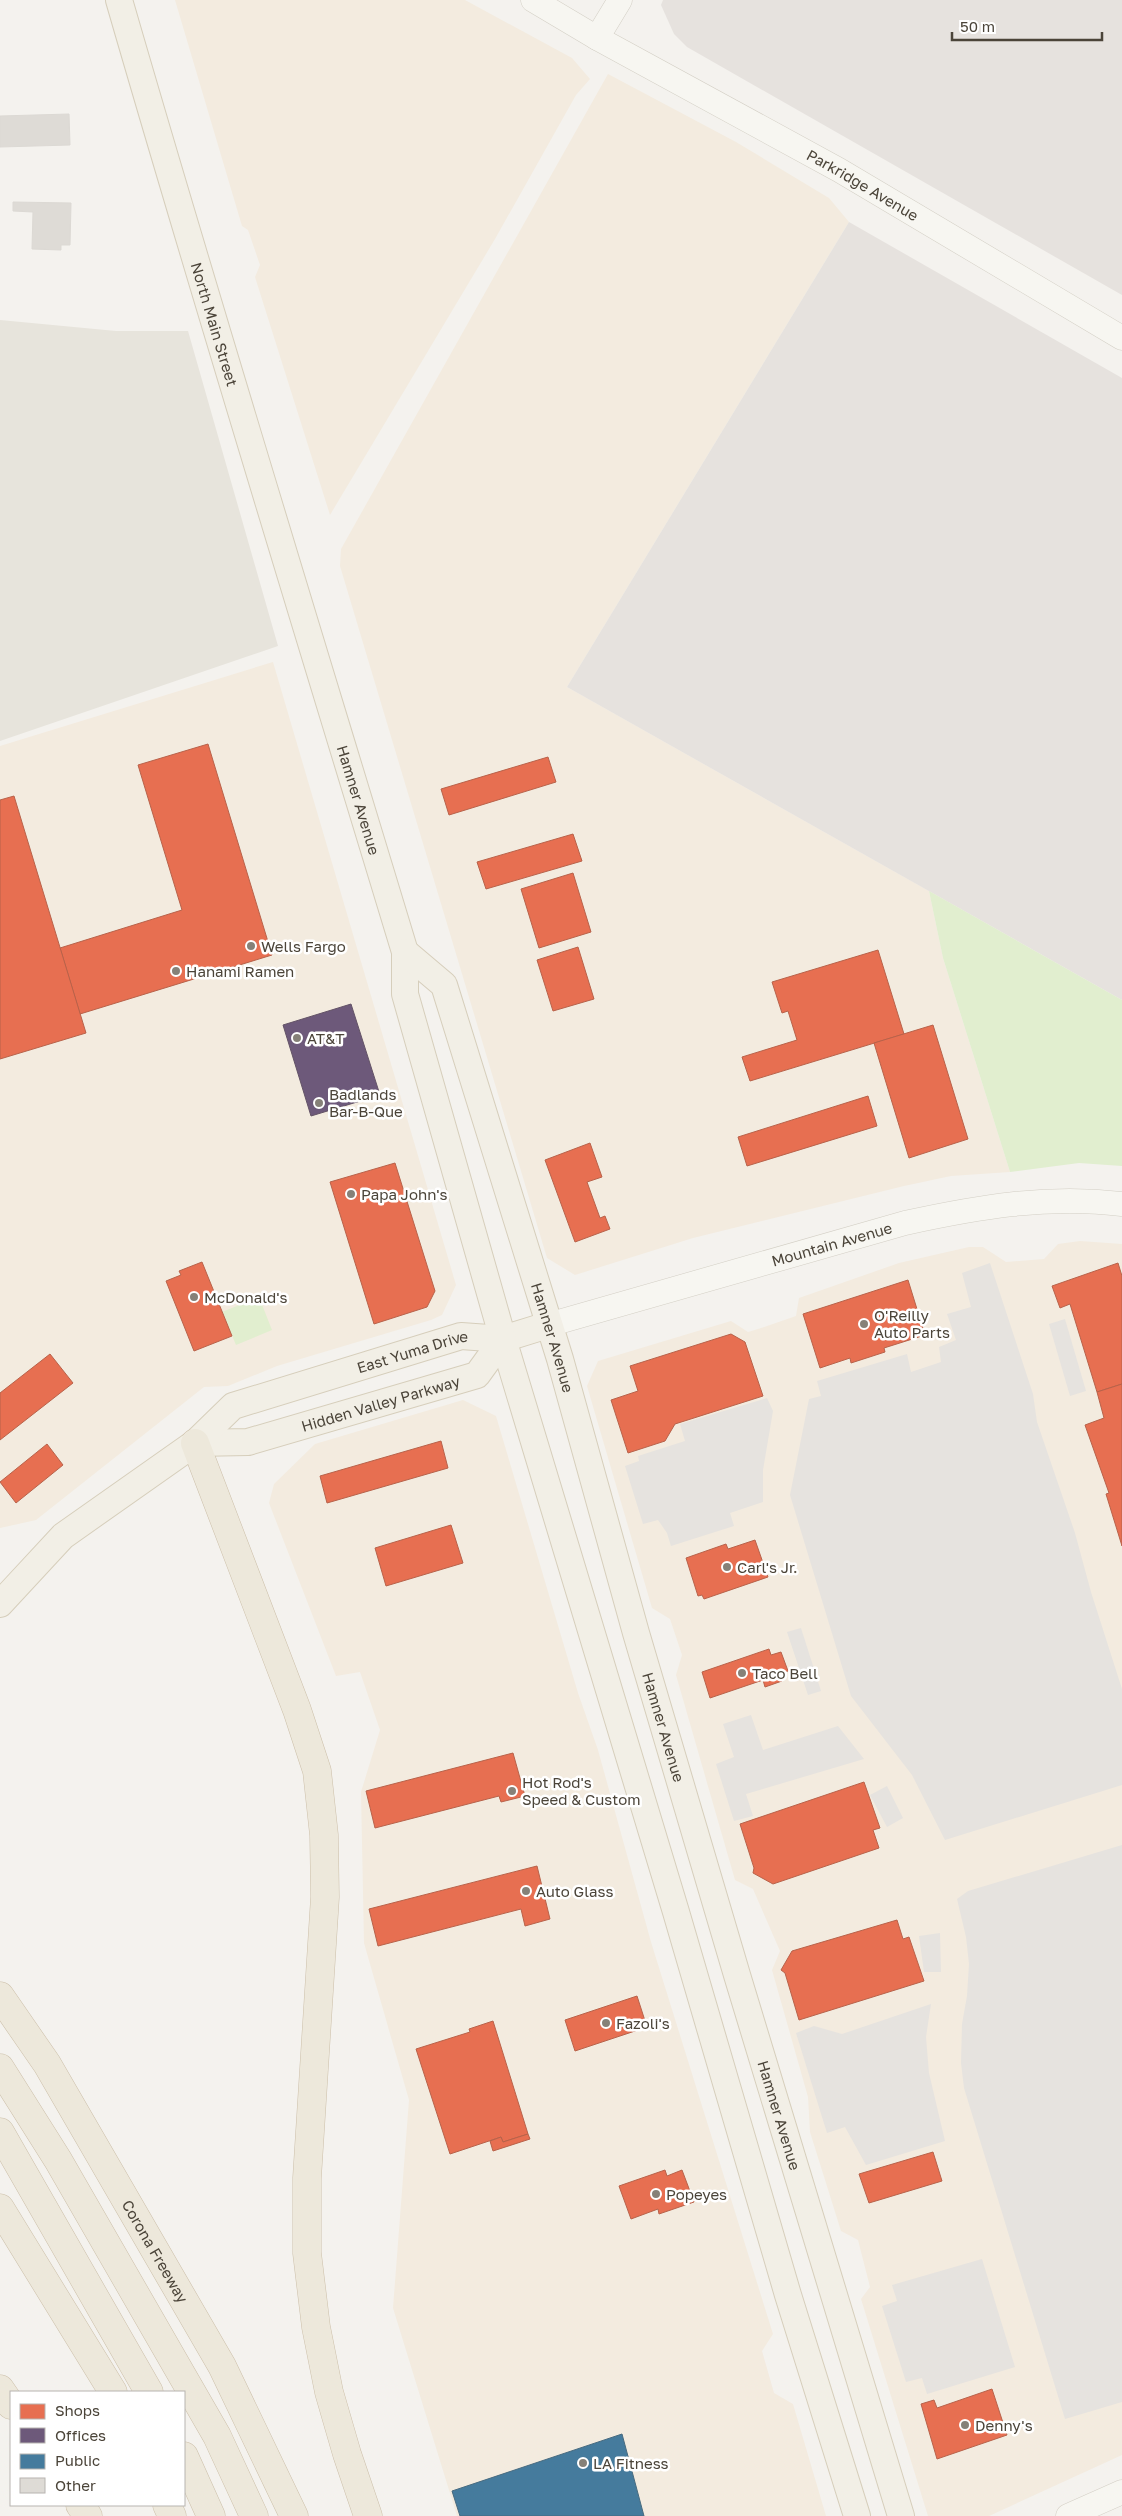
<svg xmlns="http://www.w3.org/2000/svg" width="1122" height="2516" viewBox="0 0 1122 2516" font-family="'Golos Text',sans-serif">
<rect width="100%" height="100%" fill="#f4f2ee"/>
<!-- residential -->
<path fill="#e7e4dc" d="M0 320 116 331H188L278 646 0 741Z"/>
<!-- commercial -->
<g fill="#f3ebdf">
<path d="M175 0H465L572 58 590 79 576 95 495 239 330 515 255 277 260 265 248 230 242 226Z"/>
<path d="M608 74 736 142 829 198 849 222 567 687 929 891 943 958 1010 1172 951 1176 904 1186 693 1238 575 1275 547 1258 340 566 341 549Z"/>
<path d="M273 662 456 1285 442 1315 431 1320 277 1366 228 1386 204 1387 36 1520 0 1528V746Z"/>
<path d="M1080 1241 1122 1244V2455L989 2516H928L861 2299 870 2287 858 2240 841 2231 810 2132 808 2097 772 1970 780 1951 753 1889 735 1880 676 1675 682 1655 670 1619 652 1608 587 1386 598 1361 731 1321 748 1332 758 1329 796 1316 799 1298 899 1263 969 1247H983L1006 1262 1044 1259 1058 1244Z"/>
<path d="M463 1400 496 1416 578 1693 598 1750 651 1942 773 2334 762 2351 774 2393 793 2404 826 2516H457L393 2308 409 2100 364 1943 361 1792 380 1730 360 1672 336 1676 269 1503 274 1484 315 1444Z"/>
</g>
<!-- industrial -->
<g fill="#e6e2de">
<path d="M663 0H1122V295L687 47 674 34 661 5Z"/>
<path d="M849 222 1122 378V1000L567 687Z"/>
</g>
<!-- green -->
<g fill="#e1eecf">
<path d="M929 891 1122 1000V1166L1079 1163 1010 1172 943 958Z"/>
<path d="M259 1297 272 1330 236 1345 222 1312Z"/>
</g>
<!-- parking -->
<g fill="#e6e3df">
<path d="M990 1263 1033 1394 1037 1422 1075 1533 1091 1592 1122 1689V1785L945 1840 912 1775 851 1696 790 1495 809 1399 821 1396 817 1381 907 1354 911 1372 941 1362 939 1347 956 1340 947 1314 971 1307 962 1273Z"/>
<path d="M1065 1319 1086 1391 1070 1396 1049 1324Z"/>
<path d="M767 1398 773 1411 763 1470V1502L730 1513 734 1526 671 1546 667 1533 658 1520 643 1524 625 1466 639 1461 638 1456 685 1441 680 1424Z"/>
<path d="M801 1628 821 1691 808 1695 787 1632Z"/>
<path d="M751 1715 763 1750 838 1726 864 1759 746 1794 753 1816 734 1821 716 1764 734 1757 723 1724Z"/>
<path d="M887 1786 903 1818 887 1827 870 1795Z"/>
<path d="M1122 1845V2402L1065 2419 964 2088 961 2063 962 2024 967 1996 969 1964 966 1937 957 1899 968 1891Z"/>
<path d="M940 1933 941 1972H924L919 1936Z"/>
<path d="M931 2004 926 2037 929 2073 945 2141 866 2165 845 2127 827 2133 796 2033 814 2026 842 2034Z"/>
<path d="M982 2259 1015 2367 927 2394 922 2378 906 2382 882 2306 897 2301 892 2285Z"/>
</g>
<!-- shops -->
<g fill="#e76f51" stroke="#b8624a">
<path d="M208 744 272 955 80 1014 60 948 182 910 138 765Z"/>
<path d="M548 757 556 782 449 815 441 789Z"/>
<path d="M14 796 86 1033 0 1059V800Z"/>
<path d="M573 834 582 861 486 889 477 862Z"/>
<path d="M573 873 591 932 539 948 521 889Z"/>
<path d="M578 947 594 999 553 1011 537 960Z"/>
<path d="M878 950 904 1034 750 1081 742 1057 797 1040 788 1011 782 1013 772 982Z"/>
<path d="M933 1025 968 1139 909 1158 874 1043Z"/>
<path d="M868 1096 877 1126 747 1166 738 1137Z"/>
<path d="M590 1143 602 1177 587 1182 600 1218 605 1216 610 1229 575 1242 545 1160Z"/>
<path d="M395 1163 435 1291 427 1307 374 1324 330 1182Z"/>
<path d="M202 1262 232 1336 194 1351 166 1281 181 1275 179 1271Z"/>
<path d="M1118 1263 1122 1276V1384L1097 1392 1070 1304 1060 1308 1052 1286Z"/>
<path d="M908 1280 925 1335 884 1348 885 1352 851 1363 850 1358 820 1368 803 1314Z"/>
<path d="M731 1334 745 1342 763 1396 675 1424 665 1441 628 1453 611 1400 638 1391 630 1366Z"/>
<path d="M50 1354 73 1383 0 1440V1393Z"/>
<path d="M1122 1384V1546L1106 1494 1109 1493 1085 1425 1104 1418 1097 1392Z"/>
<path d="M441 1441 448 1468 327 1503 320 1476Z"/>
<path d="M47 1444 63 1465 16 1503 0 1482Z"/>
<path d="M451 1525 463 1563 386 1586 375 1548Z"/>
<path d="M755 1540 768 1577 704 1599 702 1595 698 1596 686 1558 726 1544 728 1549Z"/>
<path d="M769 1649 771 1655 781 1652 788 1671 780 1674 782 1681 765 1687 763 1680 710 1698 702 1672Z"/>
<path d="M513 1753 525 1796 501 1802 499 1796 375 1828 366 1791Z"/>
<path d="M864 1782 880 1828 873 1830 879 1848 773 1884 753 1873 754 1868 740 1824Z"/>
<path d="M537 1866 550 1919 525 1926 521 1909 378 1946 369 1909Z"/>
<path d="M897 1920 903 1939 909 1937 924 1981 799 2020 785 1973 781 1970 792 1951Z"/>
<path d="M637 1996 647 2027 575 2051 565 2020Z"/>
<path d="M493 2021 528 2134 503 2142 501 2137 450 2154 416 2049 470 2032 469 2029Z"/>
<path d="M528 2134 530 2139 493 2151 490 2141 501 2137 503 2142Z"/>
<path d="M933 2152 942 2181 869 2203 859 2174Z"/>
<path d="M665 2170 667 2176 682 2170 694 2202 659 2214 658 2209 631 2219 619 2186Z"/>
<path d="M992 2389 1007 2435 937 2459 921 2404 934 2400 937 2408Z"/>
</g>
<!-- offices -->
<path fill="#6d597a" stroke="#635366" d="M351 1004 380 1095 311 1116 283 1025Z"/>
<!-- public -->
<path fill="#457b9d" stroke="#476a7f" d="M622 2434 644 2516H460L452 2491Z"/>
<!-- building -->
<g fill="#dedbd6" stroke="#dcd9d4">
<path d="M69 114 70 145 0 147V116Z"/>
<path d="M13 202 71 203 70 245H61V250L32 249 33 212 13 211Z"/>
</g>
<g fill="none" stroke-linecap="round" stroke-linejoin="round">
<!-- secondary casing -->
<g stroke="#d3cfc5" stroke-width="25">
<g id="secondary">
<path id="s1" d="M533 0 597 38 839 170 1122 338"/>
<path d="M597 38 620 0"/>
<path id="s2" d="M548 1325 905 1223C978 1207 1047 1195 1122 1204"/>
<path d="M1068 2516 1122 2492"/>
</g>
</g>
<!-- primary casing -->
<g stroke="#d6cebb" stroke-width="28">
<g id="primary">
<path id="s3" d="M119 0C211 318 309 635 405 952V994L503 1339 676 1912 788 2295 857 2516"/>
<path id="s4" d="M405 952 444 985 560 1359 636 1633 737 1975 901 2516"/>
<path id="s5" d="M195 1443 248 1442 477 1375 503 1339 548 1325"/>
<path id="s6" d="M0 1604 63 1536 195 1443 233 1406 461 1336 503 1339"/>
</g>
</g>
<!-- highway casing -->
<g stroke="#ccbfa9" stroke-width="29">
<g id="highway">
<path d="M195 1443 297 1710 317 1771 324 1835 325 1897 307 2178V2253L316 2327 329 2392 347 2454 368 2516"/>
<path id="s7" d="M0 1996 47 2064 222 2366 294 2516"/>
<path d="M0 2068 58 2160 217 2436 254 2516"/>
<path d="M0 2132 149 2392"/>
<path d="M0 2208 113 2392"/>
<path d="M0 2389 11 2405"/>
<path d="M184 2456 211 2516"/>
<path d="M80 2505 88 2516"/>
<path d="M167 2505 172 2516"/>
</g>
</g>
<!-- secondary -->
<use href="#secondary" stroke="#f7f6f1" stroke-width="24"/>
<!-- primary -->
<use href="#primary" stroke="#f2efe6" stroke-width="26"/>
<!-- highway -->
<use href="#highway" stroke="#ede8db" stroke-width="28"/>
</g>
<!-- markers -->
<g fill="#868178" stroke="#fff" stroke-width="2">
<circle cx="251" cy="946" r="5"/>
<circle cx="176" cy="971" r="5"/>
<circle cx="297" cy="1038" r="5"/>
<circle cx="319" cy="1103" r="5"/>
<circle cx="351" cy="1194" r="5"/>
<circle cx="194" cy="1297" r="5"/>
<circle cx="864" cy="1324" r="5"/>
<circle cx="727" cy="1567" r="5"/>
<circle cx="742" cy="1673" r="5"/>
<circle cx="512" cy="1791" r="5"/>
<circle cx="526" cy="1891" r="5"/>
<circle cx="606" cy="2023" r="5"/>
<circle cx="656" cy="2194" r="5"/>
<circle cx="965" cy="2425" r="5"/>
<circle cx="583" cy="2463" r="5"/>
</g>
<g text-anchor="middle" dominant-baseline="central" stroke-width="5" stroke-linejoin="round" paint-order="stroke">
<!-- street labels -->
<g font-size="15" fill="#4b4439" stroke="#fff">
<text stroke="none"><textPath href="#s1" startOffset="378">Parkridge Avenue</textPath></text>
<text stroke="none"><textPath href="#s3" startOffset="338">North Main Street</textPath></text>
<text stroke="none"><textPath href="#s3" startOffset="835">Hamner Avenue</textPath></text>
<text stroke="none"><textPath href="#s2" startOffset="295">Mountain Avenue</textPath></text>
<text stroke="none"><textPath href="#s4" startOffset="420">Hamner Avenue</textPath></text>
<text stroke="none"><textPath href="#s6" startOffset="495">East Yuma Drive</textPath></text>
<text stroke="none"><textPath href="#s5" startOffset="191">Hidden Valley Parkway</textPath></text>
<text stroke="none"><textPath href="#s4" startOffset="825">Hamner Avenue</textPath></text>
<text stroke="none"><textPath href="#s4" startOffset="1230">Hamner Avenue</textPath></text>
<text stroke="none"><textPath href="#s7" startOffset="299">Corona Freeway</textPath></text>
</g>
<!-- poi labels -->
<g font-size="15" fill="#4b4439" stroke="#fff" text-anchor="start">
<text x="261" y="946">Wells Fargo</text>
<text x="186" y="971">Hanami Ramen</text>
<text x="307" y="1038">AT&amp;T</text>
<text x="329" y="1094">Badlands<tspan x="329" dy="17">Bar-B-Que</tspan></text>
<text x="361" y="1194">Papa John's</text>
<text x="204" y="1297">McDonald's</text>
<text x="874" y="1315">O'Reilly<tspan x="874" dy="17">Auto Parts</tspan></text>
<text x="737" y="1567">Carl's Jr.</text>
<text x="752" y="1673">Taco Bell</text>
<text x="522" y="1782">Hot Rod's<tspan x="522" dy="17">Speed &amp; Custom</tspan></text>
<text x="536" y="1891">Auto Glass</text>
<text x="616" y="2023">Fazoli's</text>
<text x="666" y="2194">Popeyes</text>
<text x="975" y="2425">Denny's</text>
<text x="593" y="2463">LA Fitness</text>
</g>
</g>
<!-- legend -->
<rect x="10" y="2391" width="175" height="115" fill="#ffffff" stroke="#b7b4b0"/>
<rect x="20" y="2404" width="25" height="15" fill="#e76f51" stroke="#b7b4b0"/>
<text x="55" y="2416" font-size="15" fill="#4b4439">Shops</text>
<rect x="20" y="2428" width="25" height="15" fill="#6d597a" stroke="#b7b4b0"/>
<text x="55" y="2441" font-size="15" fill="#4b4439">Offices</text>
<rect x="20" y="2454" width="25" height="15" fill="#457b9d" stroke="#b7b4b0"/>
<text x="55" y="2466" font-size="15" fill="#4b4439">Public</text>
<rect x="20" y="2478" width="25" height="15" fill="#dedbd6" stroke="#b7b4b0"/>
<text x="55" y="2491" font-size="15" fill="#4b4439">Other</text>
<!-- scale -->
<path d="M952 32v8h150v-8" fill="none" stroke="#4b4439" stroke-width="2.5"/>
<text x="960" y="32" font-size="15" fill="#4b4439" stroke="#ffffff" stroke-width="4" paint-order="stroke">50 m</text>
</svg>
